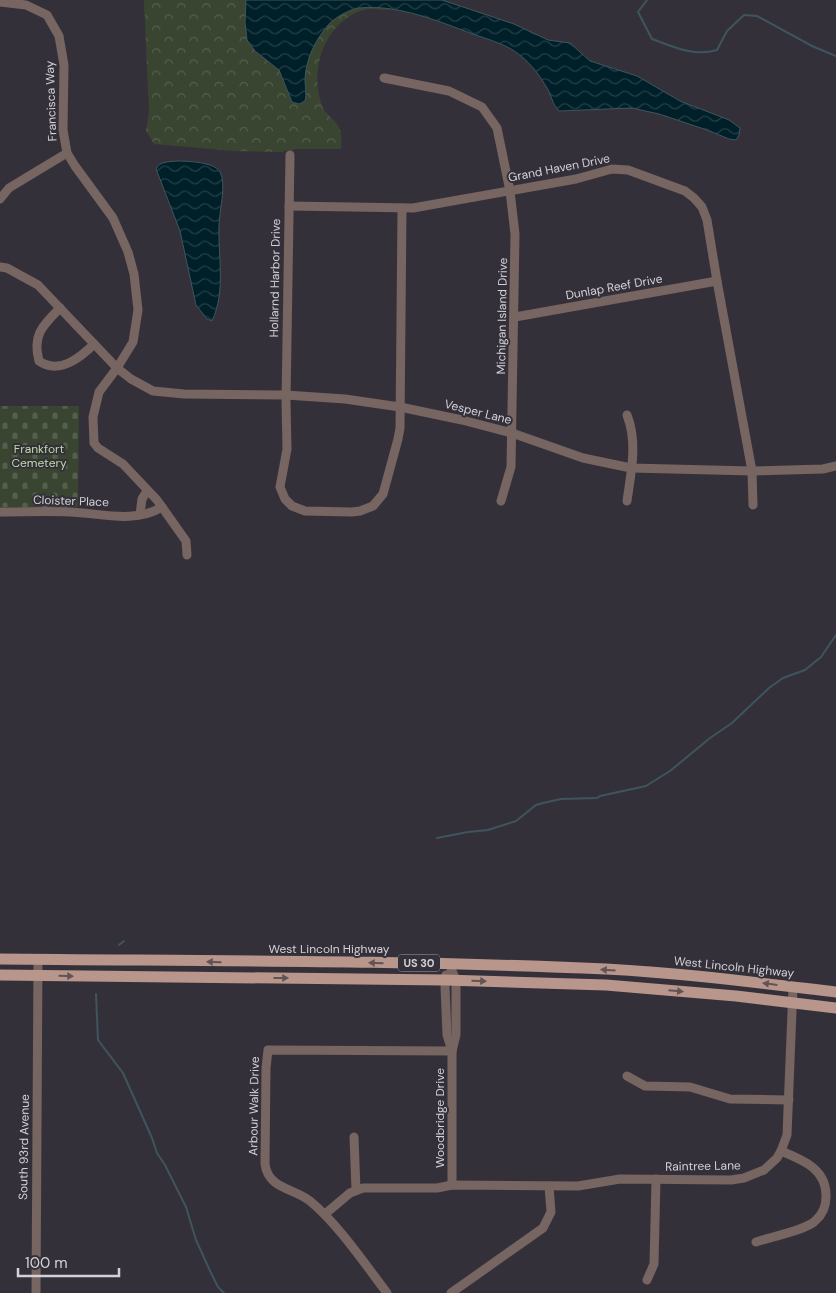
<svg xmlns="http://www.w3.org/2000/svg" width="836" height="1293" viewBox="0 0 836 1293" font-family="'DM Sans',sans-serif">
<defs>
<pattern id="forest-crowns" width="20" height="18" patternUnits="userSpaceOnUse" patternTransform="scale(1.25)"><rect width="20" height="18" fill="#394530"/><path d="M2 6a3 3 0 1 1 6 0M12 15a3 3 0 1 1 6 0" fill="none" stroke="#555f4d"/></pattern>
<pattern id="cemetery-stones" width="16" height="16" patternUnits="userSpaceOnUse" patternTransform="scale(1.25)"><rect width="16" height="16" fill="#394530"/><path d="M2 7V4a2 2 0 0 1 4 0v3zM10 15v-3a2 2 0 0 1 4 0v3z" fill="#555f4d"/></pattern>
<pattern id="water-waves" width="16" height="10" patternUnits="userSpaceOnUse" patternTransform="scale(1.25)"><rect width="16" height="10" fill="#002029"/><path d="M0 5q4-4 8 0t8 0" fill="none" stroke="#243f47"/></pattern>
</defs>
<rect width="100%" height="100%" fill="#34303a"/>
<!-- forest -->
<path fill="url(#forest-crowns)" d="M144 0H389L390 10C382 10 371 8 363 10 324 23 309 69 322 106 325 115 338 121 340 130 342 136 341 143 341 149H295L281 152 234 151 154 144 146 131 149 112Z"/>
<!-- cemetery -->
<path fill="url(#cemetery-stones)" d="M0 406H79L78 507H0Z"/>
<!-- water -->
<g fill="url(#water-waves)" stroke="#3f555d">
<path d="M246 0H442L514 24 548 40 570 43 590 61 637 76 680 101 729 120 740 128 739 135 736 140 729 139 707 130 659 114 632 108 559 111C552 104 552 96 547 88 540 76 532 65 521 56 507 44 489 40 473 34 438 21 397 4 359 8 348 10 336 17 329 24 315 40 306 59 305 79 305 87 307 93 305 101L299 104 292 102 279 70 255 51 247 40 245 22Z"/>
<path d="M177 161C187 161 215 162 220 172 227 184 219 212 219 226 218 257 226 291 212 321L207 319 196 305 180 231 156 169C160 161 169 162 177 161Z"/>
</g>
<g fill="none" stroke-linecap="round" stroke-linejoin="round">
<!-- stream -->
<g stroke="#3f555d" stroke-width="2">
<path d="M647 0 638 12 652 39C674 47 694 57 717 50L727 31 744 15 757 16 812 46 836 56"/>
<path d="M437 838 468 832 488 830 516 821 536 805 543 803 561 799 597 798 600 796 646 786 670 771 710 738 732 723 769 688 783 678 805 670 821 657 836 635"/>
<path d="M119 945 124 941"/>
<path d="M96 994 98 1040 123 1073 152 1138 157 1153 165 1165 186 1207 196 1240 211 1273 218 1287 224 1293"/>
</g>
<!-- minor -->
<g stroke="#766560" stroke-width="9">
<path d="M0 2 26 5 47 15 59 36 64 65 63 130 67 153 75 166 113 218 128 252 134 274 138 310 133 342 117 368 99 392 93 417 94 443 98 448 123 464 157 500 186 541 187 555"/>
<path d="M384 78 449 91 482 107 497 128 510 191 515 234 511 467 501 501"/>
<path d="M290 155 286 401 287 449 280 487 285 499 292 506 305 511 352 512 360 511 373 506 383 494 398 439 400 428 402 208"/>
<path d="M0 199 9 188 67 153"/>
<path d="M289 206 413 208 576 179 612 169 628 170 685 191 694 198 702 207 707 220 717 281 752 471 753 505"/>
<path d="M0 267 7 268 38 285 117 368 131 379 153 391 184 394 286 395 345 399 400 407 462 420 512 433 583 458 631 468 752 471 823 469 836 466"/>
<path d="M60 308C43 325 32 335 39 361 59 375 80 358 94 344"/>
<path d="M515 317 717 281"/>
<path d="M627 501C631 472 638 443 627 415"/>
<path d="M0 512C23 512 47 511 70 512 100 513 135 524 162 507"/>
<path d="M140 514 142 499 147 491"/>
<path d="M449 964 456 980V1035L452 1051V1185"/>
<path d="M446 975 445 986 447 1035 452 1051"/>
<path d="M627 1076 645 1086 690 1087 730 1099 789 1100"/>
<path d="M354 1137 356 1190"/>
<path d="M325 1214 350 1193 363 1188H437L452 1185 578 1186 620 1179 731 1180 744 1178 764 1170 777 1158 781 1151 787 1135 793 987"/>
<path d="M756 1242C771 1237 806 1230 815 1221 822 1215 826 1206 826 1197 827 1169 803 1160 781 1151"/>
<path d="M647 1280 654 1264 656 1179"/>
<path d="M36 1293 38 959"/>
<path d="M387 1293C365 1264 338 1224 310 1201 294 1188 268 1189 265 1164L266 1068 268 1050 452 1051"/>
<path d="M451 1293 543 1228 551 1212 549 1186"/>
</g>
<!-- major -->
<g stroke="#b8968b" stroke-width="11">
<path d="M0 959C202 961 404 960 606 969 683 973 760 983 836 992"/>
<path d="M0 975 445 980 606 985 736 996 836 1008"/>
</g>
</g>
<!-- one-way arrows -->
<defs><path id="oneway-solid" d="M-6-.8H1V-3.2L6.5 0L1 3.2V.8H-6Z" transform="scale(1.25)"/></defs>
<g fill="#625456">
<use href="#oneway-solid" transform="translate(214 962) rotate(-179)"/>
<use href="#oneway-solid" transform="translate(376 963) rotate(-179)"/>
<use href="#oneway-solid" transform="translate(608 970) rotate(-177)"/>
<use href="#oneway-solid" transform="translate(66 976) rotate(1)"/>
<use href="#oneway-solid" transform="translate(281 978)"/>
<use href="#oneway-solid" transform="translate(479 981) rotate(2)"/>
<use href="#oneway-solid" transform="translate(770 984) rotate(-173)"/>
<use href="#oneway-solid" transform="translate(676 991) rotate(5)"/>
</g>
<g text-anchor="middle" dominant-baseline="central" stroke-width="4" stroke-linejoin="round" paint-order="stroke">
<!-- shield labels -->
<rect fill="#34303a" stroke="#a3a1a8" stroke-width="1" x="398" y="954.5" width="42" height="17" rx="4"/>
<g font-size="11" font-weight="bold" fill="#d3d1d7">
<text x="419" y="963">US 30</text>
</g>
<!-- street labels -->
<g font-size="12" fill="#d3d1d7" stroke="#34303a">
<text transform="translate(51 101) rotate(-92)">Francisca Way</text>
<text transform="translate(559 168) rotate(-11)">Grand Haven Drive</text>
<text transform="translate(275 278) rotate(-89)">Hollarnd Harbor Drive</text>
<text transform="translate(614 287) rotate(-10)">Dunlap Reef Drive</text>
<text transform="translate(502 316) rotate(-89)">Michigan Island Drive</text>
<text transform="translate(478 412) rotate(14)">Vesper Lane</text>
<text transform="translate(71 501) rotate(2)">Cloister Place</text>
<text x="329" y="949">West Lincoln Highway</text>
<text transform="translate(734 967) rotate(6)">West Lincoln Highway</text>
<text transform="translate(254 1106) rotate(-89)">Arbour Walk Drive</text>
<text transform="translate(440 1118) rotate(-90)">Woodbridge Drive</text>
<text transform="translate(24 1147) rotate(-89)">South 93rd Avenue</text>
<text transform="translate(703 1166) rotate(-1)">Raintree Lane</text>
</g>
<!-- park labels -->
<g font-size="12" fill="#bcdaa3" stroke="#34303a">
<text x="39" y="449">Frankfort<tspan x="39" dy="14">Cemetery</tspan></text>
</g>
</g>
<!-- scale -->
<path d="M18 1268v8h101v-8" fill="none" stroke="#d3d1d7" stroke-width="2.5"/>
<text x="25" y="1268" font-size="15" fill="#d3d1d7" stroke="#34303a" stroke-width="4" paint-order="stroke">100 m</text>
</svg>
